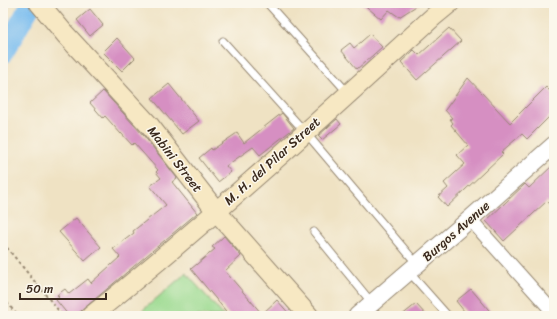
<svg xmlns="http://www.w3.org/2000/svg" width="557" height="319" viewBox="0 0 557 319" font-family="Sriracha,sans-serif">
<rect width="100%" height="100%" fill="#fbf7ec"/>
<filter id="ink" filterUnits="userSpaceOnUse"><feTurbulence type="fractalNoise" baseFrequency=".025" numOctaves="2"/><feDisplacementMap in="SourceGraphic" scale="8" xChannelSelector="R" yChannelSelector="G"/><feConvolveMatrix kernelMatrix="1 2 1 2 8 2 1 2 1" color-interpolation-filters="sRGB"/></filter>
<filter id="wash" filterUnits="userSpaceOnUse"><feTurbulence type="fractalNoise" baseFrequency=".012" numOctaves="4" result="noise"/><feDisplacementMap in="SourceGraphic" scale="16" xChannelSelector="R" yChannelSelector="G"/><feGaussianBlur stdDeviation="0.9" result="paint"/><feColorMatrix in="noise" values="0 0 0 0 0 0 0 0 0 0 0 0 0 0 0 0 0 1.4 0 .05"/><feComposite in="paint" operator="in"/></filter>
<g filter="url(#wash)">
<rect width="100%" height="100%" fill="#efe2c3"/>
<!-- green -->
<path fill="#9bda90" stroke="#6b8257" d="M186 273 224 316H136Z"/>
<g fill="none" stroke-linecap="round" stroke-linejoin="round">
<!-- river -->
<path stroke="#78bcef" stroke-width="21" d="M3 53 32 3"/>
</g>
<g id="blocks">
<!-- building -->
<g fill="#d68fc2">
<path d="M362 3H421L399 17 389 10 381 19Z"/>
<path d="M90 9 103 25 90 36 77 20Z"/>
<path d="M449 28 461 41 417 80 401 62 414 50 419 55Z"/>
<path d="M370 34 382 47 357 69 341 50 350 43 354 48Z"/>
<path d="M117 38 135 58 122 71 103 52Z"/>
<path d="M468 78 510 123 546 87 554 95V112L527 139 522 134 501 152 503 154 447 207 438 197 448 188 444 183 465 164 457 155 468 145 451 125 453 123 450 119 452 118 445 110Z"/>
<path d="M169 84 199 121 182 134 152 98Z"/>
<path d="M103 91 144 136 177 178 172 182 197 213 75 316H69L56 300 59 297 57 295 65 289 69 294 88 279 91 283 120 257 113 249 134 233 133 231 166 205 150 186 161 178 156 172 158 170 134 143 132 145 121 133V134L105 116 103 118 90 103Z"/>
<path d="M282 113 294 128 260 155 253 147 226 166 231 172 218 182 199 158 211 148 212 150 237 133 244 143Z"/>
<path d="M337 119 341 124 322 140 318 136Z"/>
<path d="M554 164V208L547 201 504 241 486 221 525 184 529 188Z"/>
<path d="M76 218 101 247 85 261 59 232Z"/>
<path d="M224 236 241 256 225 271 262 314 277 300 291 316H230L191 269 215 249 212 247Z"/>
<path d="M471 289 494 316H468L456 301Z"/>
<path d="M416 304 427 316H401Z"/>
</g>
</g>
</g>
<g filter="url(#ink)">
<use href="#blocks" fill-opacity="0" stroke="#958670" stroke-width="1"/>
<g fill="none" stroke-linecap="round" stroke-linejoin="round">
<!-- service casing -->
<g stroke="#958670" stroke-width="9">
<g id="service">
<path d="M269 5 348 93"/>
<path d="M223 41 306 133 417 264"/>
<path d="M314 232 372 303"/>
<path d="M409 272 448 316"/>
</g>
</g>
<!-- minor casing -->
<g stroke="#958670" stroke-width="15">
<path id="minor" d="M470 219 554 313"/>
</g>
<!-- tertiary casing -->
<g stroke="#958670" stroke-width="19">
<path id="tertiary" d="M357 316 470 219 554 145"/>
</g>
<!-- secondary casing -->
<g stroke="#958670" stroke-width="21">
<g id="secondary">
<path d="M39 3 65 34 150 126 216 211 309 316"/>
<path d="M91 316C209 222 321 119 433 17L450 3"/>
</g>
</g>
<!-- path -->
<g stroke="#958670" stroke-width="2" stroke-dasharray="3 3" stroke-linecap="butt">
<path d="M3 243 63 316"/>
<path d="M3 298 18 316"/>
</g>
<!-- service -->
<use href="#service" stroke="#fff" stroke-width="7"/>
<!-- minor -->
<use href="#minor" stroke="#fff" stroke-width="13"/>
<!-- tertiary -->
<use href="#tertiary" stroke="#fff" stroke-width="17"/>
<!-- secondary -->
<use href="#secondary" stroke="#f7e8c3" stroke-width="19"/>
</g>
</g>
<g text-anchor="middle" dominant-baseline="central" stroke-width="3" stroke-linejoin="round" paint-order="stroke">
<!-- street labels -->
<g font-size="13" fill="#3b2a1e" stroke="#fbf7ec">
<text transform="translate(175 159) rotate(52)">Mabini Street</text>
<text transform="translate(272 161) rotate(-42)">M. H. del Pilar Street</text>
<text transform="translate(456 231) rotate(-41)">Burgos Avenue</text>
</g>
</g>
<!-- margin -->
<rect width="557" height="319" fill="none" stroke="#fbf7ec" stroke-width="16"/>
<!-- scale -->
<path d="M20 293v6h86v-6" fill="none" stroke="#3b2a1e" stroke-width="2"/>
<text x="26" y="293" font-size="12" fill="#3b2a1e" stroke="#fbf7ec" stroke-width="3" paint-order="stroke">50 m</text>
</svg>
